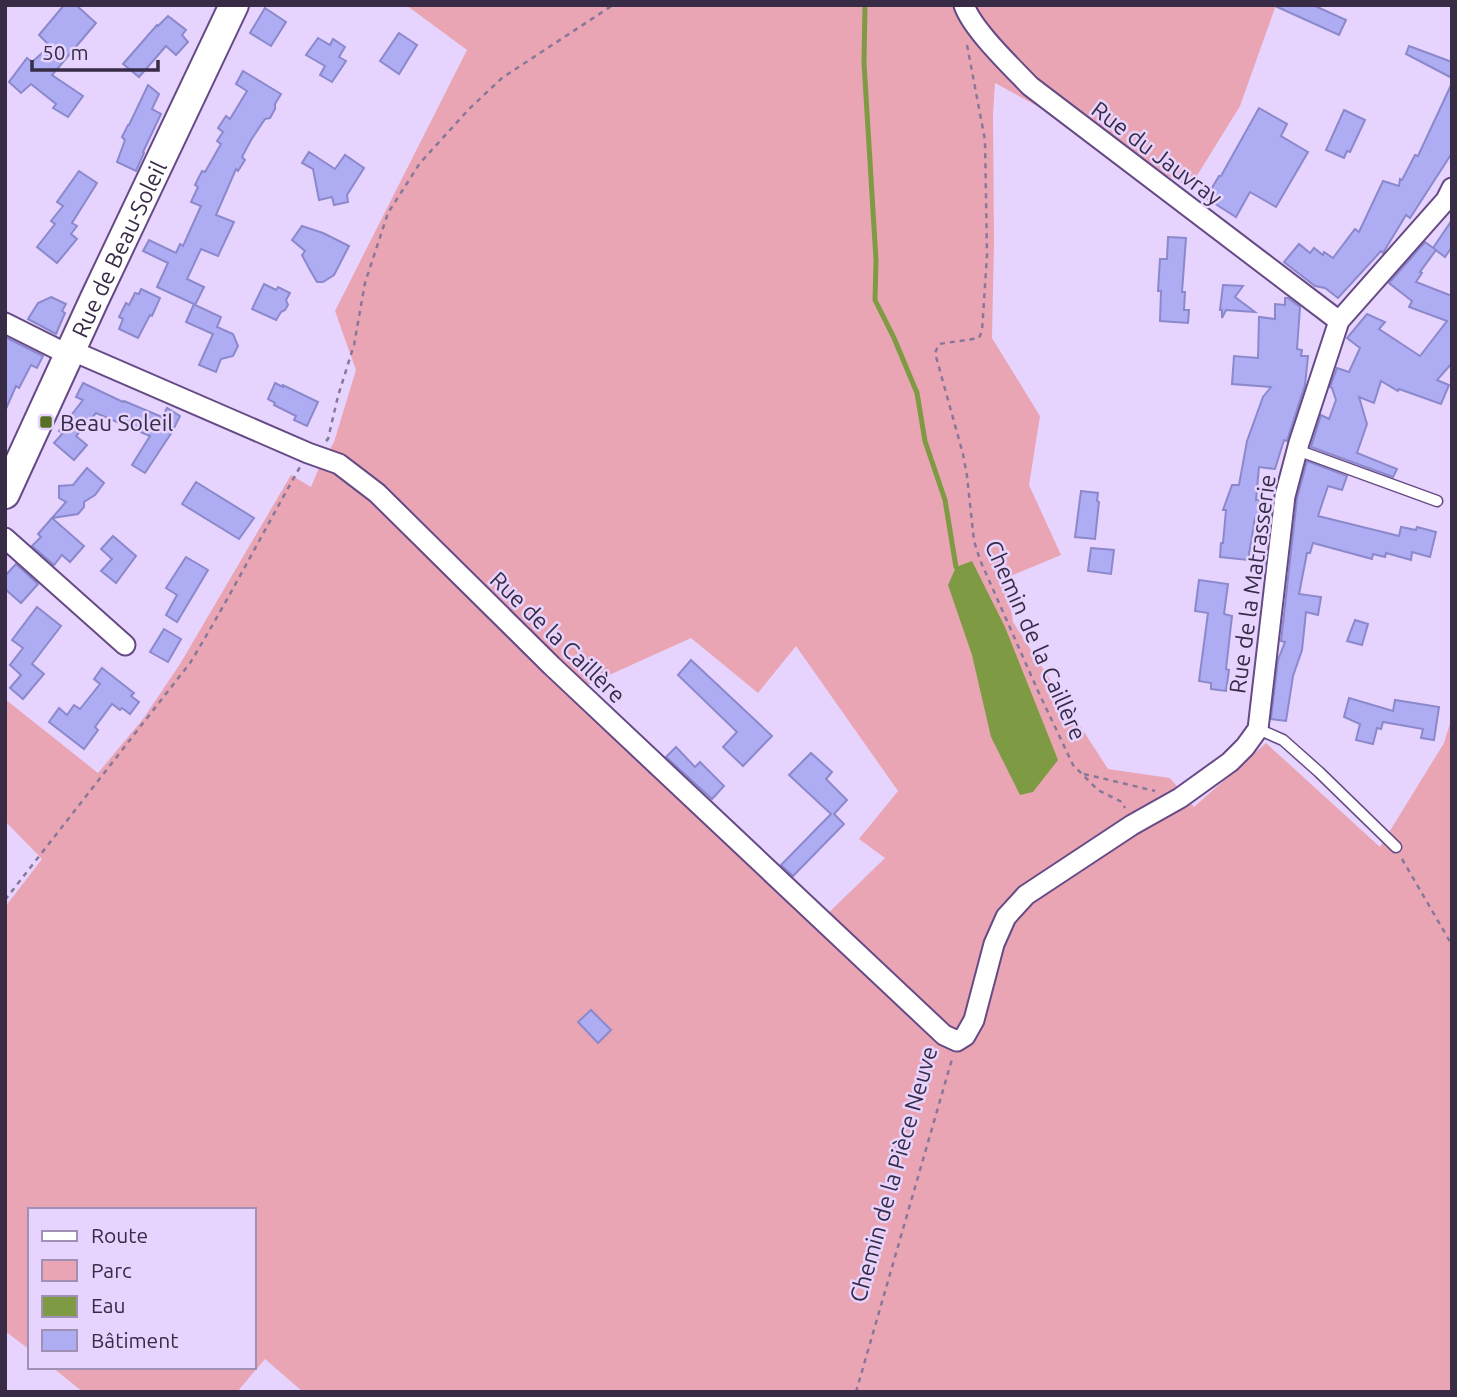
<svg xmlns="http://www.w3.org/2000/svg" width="1457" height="1397" viewBox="0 0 1457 1397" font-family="Ubuntu,sans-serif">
<rect width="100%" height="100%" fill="#e6d4fe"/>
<!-- green -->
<path fill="#eaa5b4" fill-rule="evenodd" d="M406 5H1276L1240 106 1190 187 1149 167 995 83 993 114 994 242 992 338 1040 416 1029 485 1061 555 1006 578 1013 622 1108 769 1170 778 1194 807 1266 743 1380 847 1444 743 1452 717V1392H303L265 1359 237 1392H83L52 1367H254V1210H30V1350L5 1331V907L42 859 5 821V699L98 773 143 719 180 664 291 475 311 487 319 468 334 442 356 370 335 311 467 50ZM691 638 758 693 796 646 898 791 859 839 885 858 816 925 585 686Z"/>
<!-- water -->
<path fill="#7e9b43" d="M972 561 1005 627 1058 760 1033 792 1020 795 991 737 972 655 948 585 956 567Z"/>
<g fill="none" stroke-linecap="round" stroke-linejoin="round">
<!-- stream -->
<path stroke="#7e9b43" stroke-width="5" d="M865 5 864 63 876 260 875 300 894 338 917 393 925 441 945 500 956 567"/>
</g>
<!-- building -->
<g fill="#aeadf3" stroke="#8b88cc" stroke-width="2">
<path d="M64 5H76L96 23 52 75 83 96 68 117 53 108 56 104 31 84 21 93 9 82 27 58 32 62 50 46 39 35Z"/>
<path d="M1273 5H1313L1346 20 1339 35Z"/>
<path d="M265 8 286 22 271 46 250 33Z"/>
<path d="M168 16 186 30 182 35 188 42 176 55 166 46 139 77 123 64 157 25 158 26Z"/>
<path d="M399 33 417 45 399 74 380 61Z"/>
<path d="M318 38 330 45 333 39 345 47 339 57 346 61 332 82 320 75 325 66 306 55Z"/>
<path d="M1409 46 1452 62V78L1406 54Z"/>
<path d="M243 71 281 94 275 104V109L270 118 265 119 251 140 242 157 245 160 238 171 236 169 216 215 234 222 218 256 201 249 187 279 204 287 195 305 221 317 217 327 233 334 238 346 233 356 221 359 216 372 199 365 213 334 186 322 194 304 157 287 168 263 143 251 149 240 176 253 180 244 183 246 201 206 191 202 198 187 195 185 202 171 205 172 221 144 217 141 223 132 218 128 226 116 230 119 247 91 236 84Z"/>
<path d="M1452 83V153L1410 218 1406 215 1383 253 1381 251 1338 298 1325 288 1315 286 1284 262 1299 244 1310 253 1314 248 1323 255 1324 252 1333 258 1355 229 1359 232 1383 181 1399 186 1400 179 1402 180 1415 155 1418 156Z"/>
<path d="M148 85 159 94 152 109 161 114 143 152 144 153 136 171 117 162 125 140 122 137 128 125H129Z"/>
<path d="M1259 108 1287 124 1281 136 1308 152 1276 207 1250 192 1236 217 1206 198 1219 176H1221Z"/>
<path d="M1344 110 1365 120 1350 152 1347 151 1344 158 1326 150Z"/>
<path d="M309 152 335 169 345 155 364 168 347 195 348 202 334 205 332 197 319 200 313 169 302 163Z"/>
<path d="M79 171 97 183 72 223 77 226 71 234 77 239 57 263 37 247 55 224 51 221 63 206 57 202Z"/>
<path d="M1452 220V247L1445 257 1433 248Z"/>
<path d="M302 226 323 233 349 246 334 275 323 282H317L310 270 302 255 305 251 292 240Z"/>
<path d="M1168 237 1186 238 1182 292H1185L1184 310H1189L1188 323 1160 321 1161 291H1158L1160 259H1167Z"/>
<path d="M1425 242 1436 250 1420 272 1422 273 1416 282 1452 296V363L1437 380 1449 385 1441 404 1399 389 1398 391 1381 381 1374 403 1359 397 1367 424 1357 453 1397 469 1393 477 1311 447 1321 415 1329 419 1336 400 1332 388 1330 387 1337 368 1349 372 1360 348 1347 338 1367 314 1385 322 1379 329 1420 356 1447 321 1409 307 1412 301 1389 283Z"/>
<path d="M264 284 276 290 278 287 290 293 286 300 288 305 285 310 281 312 276 320 252 309Z"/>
<path d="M1223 285 1243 286 1235 297 1255 312 1226 310 1222 318V310H1220Z"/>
<path d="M141 289 160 298 152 316 150 315 138 338 119 329 123 319 119 317 126 303 129 305 135 293 139 294Z"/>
<path d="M51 297 66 304 62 311 65 313 56 334 28 319 38 303Z"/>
<path d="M1285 298H1288L1300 307 1297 349 1302 350 1301 356H1308L1305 385 1287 441 1284 440 1275 469 1259 467 1256 500H1260L1259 518H1255L1248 560 1220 557 1221 543H1223L1226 510H1223L1232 485H1239L1247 441 1263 397 1271 387 1232 384 1234 356 1258 358 1259 317 1275 319V304L1285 305Z"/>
<path d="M5 337 43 356 37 368 31 365 19 388 16 386 5 411Z"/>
<path d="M83 383 123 402 124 401 162 417 167 408 180 416 172 432 145 473 132 465 150 436 96 413 76 436 87 445 74 460 54 443 63 433 59 431 83 400 76 397Z"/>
<path d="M275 383 283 387V385L318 402 307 426 294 420 296 416 274 405 275 403 268 399Z"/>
<path d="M1307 461 1347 476 1342 490 1328 486 1318 516 1399 536 1401 527 1416 530 1417 527 1436 532 1430 557 1412 552 1411 560 1386 553 1385 557 1373 554 1372 559 1313 543 1310 553H1307L1299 594 1321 597 1318 615 1306 612 1302 650 1293 676 1286 721 1271 719 1278 660 1285 642 1281 641 1297 498Z"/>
<path d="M87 468 104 483 95 495 84 502V507L78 514 52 518 66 502 59 498V486L73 485Z"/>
<path d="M196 482 254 518 239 539 182 504Z"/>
<path d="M1081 491 1098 493 1097 501 1099 502 1095 539 1075 537Z"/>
<path d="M52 518 84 546 70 562 62 555 54 565 32 546 41 537 38 534Z"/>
<path d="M113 536 136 556 116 583 101 571 112 559 101 549Z"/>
<path d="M1091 548 1114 550 1111 574 1088 571Z"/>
<path d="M186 557 208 570 177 622 166 615 177 595 166 588Z"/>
<path d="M16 564 38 584 21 603 5 589V576Z"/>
<path d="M1199 580 1228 584 1224 614 1232 616 1226 669 1229 670 1226 691 1211 689V683L1199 681 1208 613 1195 611Z"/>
<path d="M37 607 61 626 32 664 44 674 23 699 10 688 21 675 10 665 23 648 12 640Z"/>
<path d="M1355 620 1368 624 1362 645 1347 641Z"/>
<path d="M164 629 181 639 168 662 150 652Z"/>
<path d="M691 660 772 736 743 766 723 747 737 732 678 675Z"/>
<path d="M102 668 134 693 131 696 139 702 130 714 122 708 120 710 112 704 95 727 98 730 84 749 49 722 59 708 67 715 74 705 80 709 100 684 94 679Z"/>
<path d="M1349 698 1393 711 1395 700 1439 707 1434 740 1421 738 1423 729 1383 722 1381 729 1377 728 1373 744 1356 740 1360 724 1344 717Z"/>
<path d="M676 747 695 767 700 762 724 786 712 799 666 757Z"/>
<path d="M811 753 832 772 826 779 847 800 834 814 844 824 793 876 781 865 831 814 789 775Z"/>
<path d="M591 1010 611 1030 598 1043 578 1022Z"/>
</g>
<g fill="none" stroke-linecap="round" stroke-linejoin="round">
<!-- lane casing -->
<g stroke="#664a86" stroke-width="13">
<g id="lane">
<path d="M1297 450 1437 501"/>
<path d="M1258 729 1283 740 1319 772 1396 847"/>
</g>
</g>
<!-- street casing -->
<g stroke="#664a86" stroke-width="23">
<g id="street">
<path d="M964 5C972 29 1011 66 1030 86L1339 321"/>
<path d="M5 323 59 350 82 355 308 453 339 464 377 493 552 666 944 1035 957 1041 965 1036 974 1020 994 944 1006 917 1026 895 1132 825 1180 798 1230 762 1245 747 1258 729 1285 496 1299 443 1339 321 1446 200 1452 188"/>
<path d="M5 538 125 645"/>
</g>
</g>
<!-- secondary casing -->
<g stroke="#664a86" stroke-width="32">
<g id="secondary">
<path id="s1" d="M5 494 94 300 234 5"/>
</g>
</g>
<!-- path -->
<g stroke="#87789a" stroke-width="2.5" stroke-dasharray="5 5" stroke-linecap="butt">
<path d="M967 45 985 140 987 255 982 331 979 338 939 344 935 353 963 454 967 476 974 541 980 560 1038 691 1073 765 1098 790 1122 802 1125 808"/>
<path d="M326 441 328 439 338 396 354 345 365 283 388 213 420 163 469 109 502 78 613 5"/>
<path d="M1084 774 1155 791"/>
<path d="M1402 859 1452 945"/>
<path d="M5 900 190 663C229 599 263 532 300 467"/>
<path d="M856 1392 952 1059"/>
</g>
<!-- lane -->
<use href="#lane" stroke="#fff" stroke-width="10"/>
<!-- street -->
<use href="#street" stroke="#fff" stroke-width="19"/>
<!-- secondary -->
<use href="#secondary" stroke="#fff" stroke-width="28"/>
</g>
<!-- markers -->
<rect fill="#587022" stroke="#e6d4fe" stroke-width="2.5" x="39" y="415" width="14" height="14" rx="3.5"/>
<g text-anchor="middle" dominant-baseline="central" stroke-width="5" stroke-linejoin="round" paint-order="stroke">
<!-- street labels -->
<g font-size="23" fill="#372b46" stroke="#e6d4fe">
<text transform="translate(1157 153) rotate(37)">Rue du Jauvray</text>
<text stroke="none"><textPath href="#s1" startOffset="270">Rue de Beau-Soleil</textPath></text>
<text transform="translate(1252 584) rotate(-82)">Rue de la Matrasserie</text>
<text transform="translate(558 637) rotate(44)">Rue de la Caillère</text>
<text transform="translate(1036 640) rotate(66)">Chemin de la Caillère</text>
<text transform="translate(893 1174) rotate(-74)">Chemin de la Pièce Neuve</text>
</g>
<!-- poi labels -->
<g font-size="23" fill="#372b46" stroke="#e6d4fe" text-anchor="start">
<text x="60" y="422">Beau Soleil</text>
</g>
</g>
<!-- border -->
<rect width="1457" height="1397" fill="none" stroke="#372b46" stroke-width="14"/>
<!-- legend -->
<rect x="28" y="1208" width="228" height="161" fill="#e6d4fe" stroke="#a090b4" stroke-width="2"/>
<rect x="42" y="1231" width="35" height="10" fill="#ffffff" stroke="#a090b4" stroke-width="2"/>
<text x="91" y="1243" font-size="21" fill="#372b46">Route</text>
<rect x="42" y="1260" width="35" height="21" fill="#eaa5b4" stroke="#a090b4" stroke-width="2"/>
<text x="91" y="1278" font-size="21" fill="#372b46">Parc</text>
<rect x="42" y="1296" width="35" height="21" fill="#7e9b43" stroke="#a090b4" stroke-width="2"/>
<text x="91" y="1313" font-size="21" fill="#372b46">Eau</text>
<rect x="42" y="1330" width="35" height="21" fill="#aeadf3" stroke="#a090b4" stroke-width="2"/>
<text x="91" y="1348" font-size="21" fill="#372b46">Bâtiment</text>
<!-- scale -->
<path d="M32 60v10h126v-10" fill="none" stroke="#372b46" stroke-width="3.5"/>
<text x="42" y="60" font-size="21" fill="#372b46" stroke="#e6d4fe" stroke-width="5" paint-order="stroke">50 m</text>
</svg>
